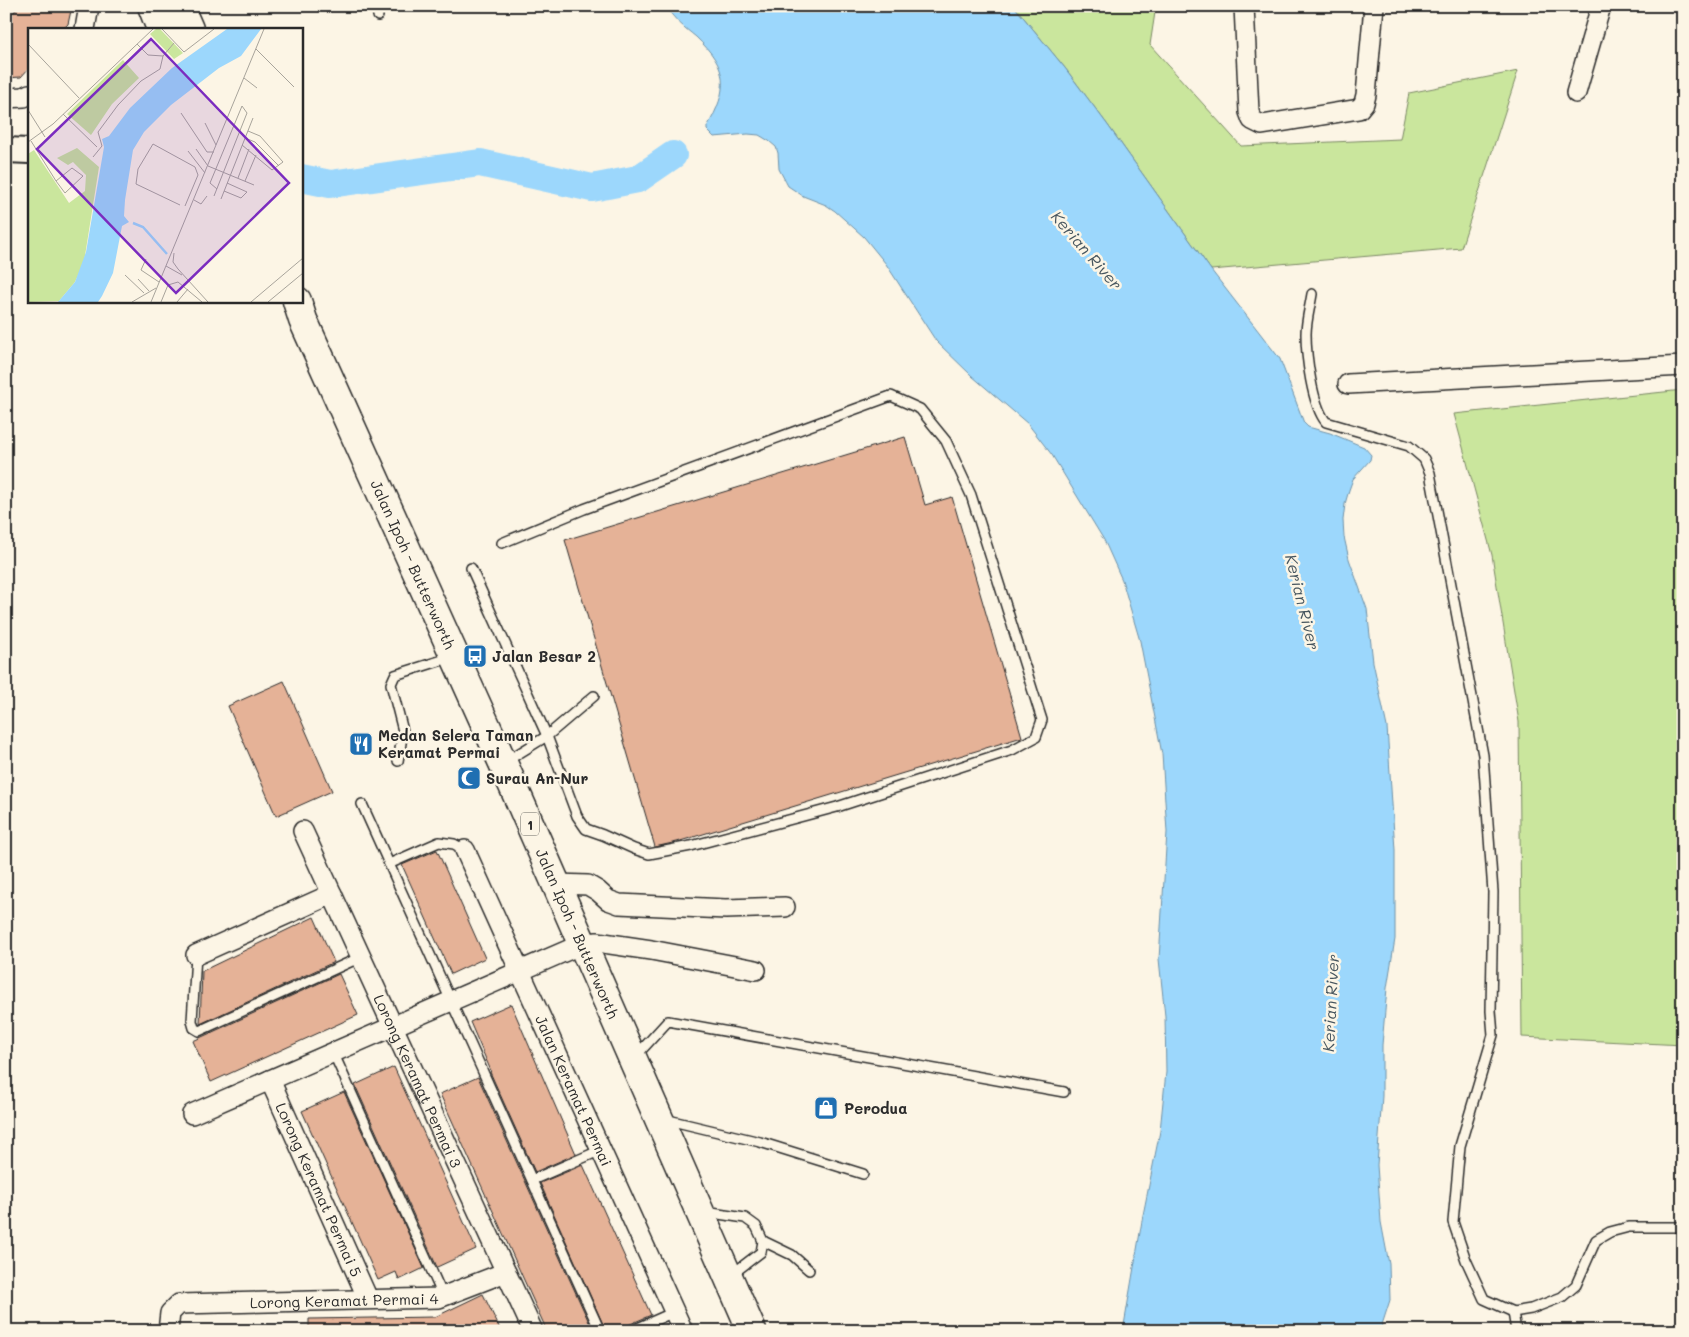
<svg xmlns="http://www.w3.org/2000/svg" width="1689" height="1337" viewBox="0 0 1689 1337" font-family="Mali,sans-serif">
<rect width="100%" height="100%" fill="#fcf5e5"/>
<filter id="ink" filterUnits="userSpaceOnUse"><feTurbulence type="fractalNoise" baseFrequency=".02" numOctaves="2"/><feDisplacementMap in="SourceGraphic" scale="10" xChannelSelector="R" yChannelSelector="G"/><feConvolveMatrix kernelMatrix="1 2 1 2 8 2 1 2 1" color-interpolation-filters="sRGB"/></filter>
<g filter="url(#ink)">
<!-- green -->
<g fill="#cae69d" stroke="#7a8864">
<path d="M1014 6H1156L1150 45 1241 146 1400 139 1409 93 1518 71 1461 248 1211 270 1107 124 1065 68Z"/>
<path d="M1683 390V1045L1522 1037 1519 722 1492 555 1454 414Z"/>
</g>
<!-- water -->
<path fill="#9cd7fc" stroke="#6f92a8" d="M666 6H1014L1065 68 1107 124 1211 270 1280 359 1304 423 1308 427 1330 433 1364 447 1371 455 1370 460 1353 479 1349 490 1345 504 1343 520 1344 537 1349 559 1367 609 1373 662 1387 727 1395 850V939L1387 988 1382 1045V1096L1377 1165 1381 1222 1389 1264 1390 1300 1380 1331H1123L1143 1215 1160 1131 1166 1072 1165 1016 1159 959 1167 832 1162 754 1140 641 1122 580 1104 540 1052 455 1028 424 972 376 936 341 886 264 864 237 835 211 826 205 803 196 788 186 779 169 778 153 776 147 769 141 759 135 748 134 714 137 707 130V127C729 89 729 68 696 37 685 28 673 19 666 6Z"/>
<g fill="none" stroke-linecap="round" stroke-linejoin="round">
<!-- river -->
<path stroke="#9cd7fc" stroke-width="28" d="M301 178 330 184 480 163 592 188 638 179 673 155"/>
</g>
<!-- building -->
<g fill="#e5b297" stroke="#2b2b2b">
<path d="M20 6H72L68 24 63 29H29V68L21 77 6 78V19Z"/>
<path d="M905 437 925 505 952 497 1022 737 677 842 655 847 565 540Z"/>
<path d="M284 681 332 791 276 816 228 706Z"/>
<path d="M437 850 485 958 451 974 402 865Z"/>
<path d="M314 917 334 962 200 1024 202 971Z"/>
<path d="M339 974 358 1015 211 1082 193 1041Z"/>
<path d="M511 1004 576 1154 535 1172 490 1072 491 1071 470 1022Z"/>
<path d="M394 1067 476 1249 437 1267 355 1085Z"/>
<path d="M478 1077 593 1331H547L440 1094Z"/>
<path d="M344 1092 424 1268 399 1280 396 1272 378 1280 302 1111Z"/>
<path d="M583 1165 651 1315 628 1325 625 1331H606L540 1183Z"/>
<path d="M483 1294 501 1331H309V1319L435 1317Z"/>
</g>
<g fill="none" stroke-linecap="round" stroke-linejoin="round">
<!-- service casing -->
<g stroke="#2b2b2b" stroke-width="12">
<g id="service">
<path d="M377 6 378 16"/>
<path d="M1312 294C1310 307 1306 321 1306 334 1306 356 1312 405 1326 422L1409 446 1424 459 1430 473 1483 755 1493 892 1491 1011 1493 1035 1460 1146 1453 1222 1466 1260 1484 1299 1513 1312 1516 1331"/>
<path d="M471 568 547 736 577 816 586 829 603 835 634 849 649 854 691 846 837 807 1012 750 1036 737 1042 720 971 495 946 441 920 409 891 396 584 509 502 543"/>
<path d="M398 761 403 731 391 684 395 675 452 657"/>
<path d="M505 762 547 736 594 696"/>
<path d="M362 804 600 1331"/>
<path d="M389 864 439 842 454 844 465 850"/>
<path d="M196 955 192 1021 194 1028 199 1031 361 957"/>
<path d="M333 1052 443 1296"/>
<path d="M635 1057 668 1021 1064 1092"/>
<path d="M664 1119 760 1142 863 1174"/>
<path d="M532 1180 601 1150"/>
<path d="M705 1212 745 1218 756 1226 763 1241 761 1252 731 1275"/>
<path d="M763 1241 792 1255 809 1270"/>
<path d="M1513 1312 1531 1309 1562 1297 1576 1285 1596 1240 1610 1232 1629 1227H1683"/>
<path d="M631 1331 674 1312"/>
</g>
</g>
<!-- minor casing -->
<g stroke="#2b2b2b" stroke-width="22">
<g id="minor">
<path d="M1244 6 1249 112 1252 120 1262 125 1359 109 1364 103 1366 95 1374 6"/>
<path d="M85 29 89 6"/>
<path d="M1576 93 1601 6"/>
<path d="M6 98 24 97 29 94"/>
<path d="M1348 384 1683 366"/>
<path id="s1" d="M303 831 533 1331"/>
<path id="s2" d="M465 850 683 1331"/>
<path d="M556 884 588 885 598 891 608 900 619 904 726 909 785 907"/>
<path d="M196 955 332 894"/>
<path id="s3" d="M270 1080 368 1299"/>
<path d="M192 1114 582 944 597 942 651 950 756 970"/>
<path id="s4" d="M168 1331 170 1313 179 1304 439 1298 506 1272"/>
</g>
</g>
<!-- tertiary casing -->
<g stroke="#2b2b2b" stroke-width="28">
<path id="tertiary" d="M6 150 29 151"/>
</g>
<!-- trunk casing -->
<g stroke="#2b2b2b" stroke-width="31">
<g id="trunk">
<path d="M152 6 161 29"/>
<path d="M179 6 189 29"/>
<path id="s5" d="M297 301 303 320 503 763 752 1331"/>
</g>
</g>
<!-- service -->
<use href="#service" stroke="#fcf5e5" stroke-width="9"/>
<!-- minor -->
<use href="#minor" stroke="#fcf5e5" stroke-width="19"/>
<!-- tertiary -->
<use href="#tertiary" stroke="#fcf5e5" stroke-width="24"/>
<!-- trunk -->
<use href="#trunk" stroke="#fcf5e5" stroke-width="28"/>
</g>
</g>
<!-- icons -->
<defs>
<g id="bus-square" transform="scale(1.25)"><rect x="-9" y="-9" width="18" height="18" rx="4" fill="#1f6fb2" stroke="#fcf5e5"/><path d="M-5-6H5V4H4V6H2V4H-2V6H-4V4H-5ZM-3.5-4V0h7V-4ZM-3.5 1.2v1.5H-2V1.2ZM2 1.2v1.5H3.5V1.2Z" fill="#fff"/></g>
<g id="restaurant-square" transform="scale(1.25)"><rect x="-9" y="-9" width="18" height="18" rx="4" fill="#1f6fb2" stroke="#fcf5e5"/><path d="M-5-6h1v4h1v-4h1v4h1v-4h1v5L-1.5 .5V6h-2V.5L-5-1ZM5-6V6H3V1.5H1.5Q1.5-4 5-6Z" fill="#fff"/></g>
<g id="mosque-square" transform="scale(1.25)"><rect x="-9" y="-9" width="18" height="18" rx="4" fill="#1f6fb2" stroke="#fcf5e5"/><path d="M3.5-4.9A6 6 0 1 0 3.5 4.9A5 5 0 1 1 3.5-4.9Z" fill="#fff"/></g>
<g id="shop-square" transform="scale(1.25)"><rect x="-9" y="-9" width="18" height="18" rx="4" fill="#1f6fb2" stroke="#fcf5e5"/><path d="M-5-2.5h2.3a2.7 3.5 0 0 1 5.4 0H5L5.5 6h-11ZM-1.5-2.5h3a1.5 2.3 0 0 0-3 0Z" fill="#fff"/></g>
</defs>
<g fill-rule="evenodd">
<use href="#bus-square" x="475" y="656"/>
<use href="#restaurant-square" x="361" y="744"/>
<use href="#mosque-square" x="469" y="778"/>
<use href="#shop-square" x="826" y="1108"/>
</g>
<g text-anchor="middle" dominant-baseline="central" stroke-width="5" stroke-linejoin="round" paint-order="stroke">
<!-- shield labels -->
<rect fill="#fcf5e5" stroke="#6a6863" stroke-width="1" x="521" y="812.5" width="18" height="23" rx="4"/>
<g font-size="14" font-weight="bold" fill="#2b2b2b">
<text x="530" y="824">1</text>
</g>
<!-- street labels -->
<g font-size="15" fill="#2b2b2b" stroke="#fcf5e5">
<text stroke="none"><textPath href="#s5" startOffset="288">Jalan Ipoh - Butterworth</textPath></text>
<text stroke="none"><textPath href="#s5" startOffset="692">Jalan Ipoh - Butterworth</textPath></text>
<text stroke="none"><textPath href="#s1" startOffset="275">Lorong Keramat Permai 3</textPath></text>
<text stroke="none"><textPath href="#s2" startOffset="264">Jalan Keramat Permai</textPath></text>
<text stroke="none"><textPath href="#s3" startOffset="120">Lorong Keramat Permai 5</textPath></text>
<text stroke="none"><textPath href="#s4" startOffset="196">Lorong Keramat Permai 4</textPath></text>
</g>
<!-- poi labels -->
<g font-size="15" font-weight="bold" fill="#2b2b2b" stroke="#fcf5e5" text-anchor="start">
<text x="492" y="656">Jalan Besar 2</text>
<text x="378" y="735">Medan Selera Taman<tspan x="378" dy="17">Keramat Permai</tspan></text>
<text x="486" y="778">Surau An-Nur</text>
<text x="844" y="1108">Perodua</text>
</g>
<!-- water labels -->
<g font-size="16" font-style="italic" fill="#47565f" stroke="#fcf5e5">
<text transform="translate(1087 250) rotate(49)">Kerian River</text>
<text transform="translate(1303 602) rotate(76)">Kerian River</text>
<text transform="translate(1330 1003) rotate(-87)">Kerian River</text>
</g>
</g>
<!-- overview -->
<g transform="translate(28 28)">
<rect width="275" height="275" fill="#fcf5e5"/>
<path d="M128 1H132L155 25 146 31 122 6ZM95 32 111 50 84 76 63 107 39 86ZM49 120 71 139 56 234 47 254 31 273 0 274V126L6 122 41 175 57 163 58 147 45 134 40 137 29 130Z" fill="#cae69d"/>
<path d="M199 1H233L213 28 191 40 143 77 116 104 105 122 97 172 96 188 101 194 94 198 85 245 74 268 70 274H30L47 254 58 224 76 119 74 111 81 108 102 80 144 40Z" fill="#9cd7fc"/>
<path fill="none" stroke="#9cd7fc" stroke-width="2.5" d="M105 195 115 199 139 226"/>
<path fill="none" stroke="#a8a49b" stroke-width="1" d="M134 1 156 24 186 1M0 16 51 70M109 16 120 27 135 28M228 21 266 59M216 50 229 60M0 82 17 109M153 85 179 124H186M35 86 69 119M177 95 188 117M217 110 227 114 251 138M3 113 28 153 37 165 55 148 44 140 28 153M0 114 25 96 125 1M214 117 244 142 255 134 232 108 220 103M168 121 180 138 226 157M160 123 177 145M65 129 74 118 70 104 90 77 113 53 132 41 135 28 146 15M210 150 221 121M217 153 228 127M196 163 213 170 219 164 199 155M186 168 219 85 214 78 182 155 189 161M193 171 225 90M166 172 173 176 179 168M152 177 108 156 110 141 125 116 167 139 170 147 157 178M146 225 145 234 150 241M118 231 113 242 131 254M138 238 154 247M150 241 180 274M97 247 116 265M110 251 121 263M104 274 128 260M123 274 236 1M133 274 140 257 150 254 174 274M149 274 160 261M223 274 275 230M240 274 275 245"/>
<path fill="#7b2cbf" fill-opacity="0.15" stroke="#7b2cbf" stroke-width="2.5" d="M123 11 261 155 148 265 9 121Z"/>
<rect width="275" height="275" fill="none" stroke="#2b2b2b" stroke-width="2.5"/>
</g>
<!-- margin -->
<rect width="1689" height="1337" fill="none" stroke="#fcf5e5" stroke-width="25"/>
<rect x="12" y="12" width="1664" height="1312" fill="none" stroke="#2b2b2b" stroke-width="2" filter="url(#ink)"/>
</svg>
